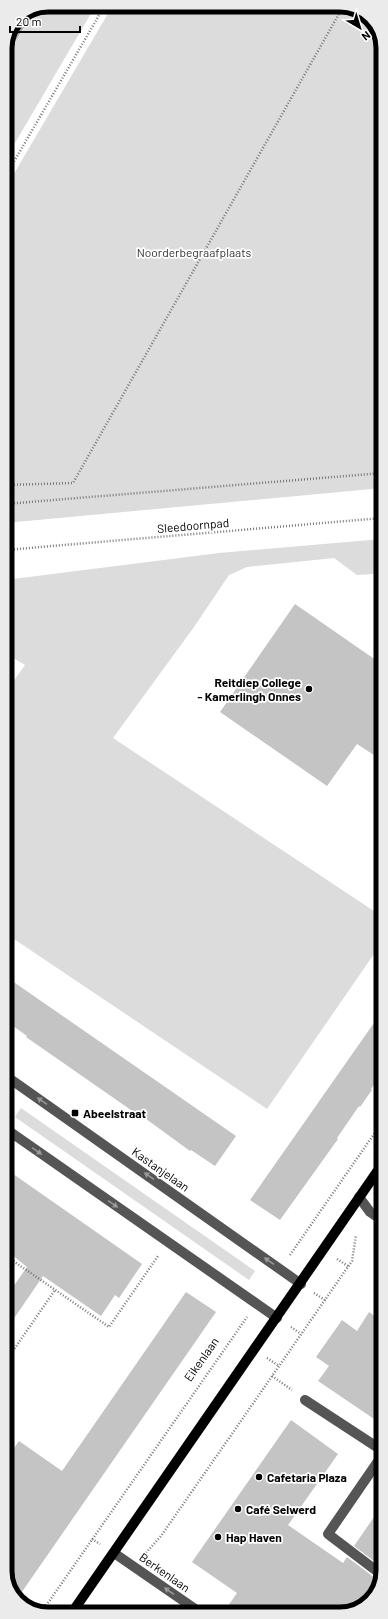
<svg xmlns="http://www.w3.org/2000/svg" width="388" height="1619" viewBox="0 0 388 1619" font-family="Barlow,sans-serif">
<rect width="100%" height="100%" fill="#fff"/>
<!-- green -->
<g fill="#dcdcdc">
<path d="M48 5H96L5 160V59L29 18 24 15Z"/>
<path d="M113 5H345L368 16 382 40V488L5 523V189Z"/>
<path d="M382 539V578L374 574 357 575 334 558 247 567 229 575 194 627 113 738 383 917V941L267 1109 5 933V693L25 665 5 653V580L219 553Z"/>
<path d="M21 1108 255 1271 249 1280 15 1117Z"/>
</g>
<!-- water -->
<path fill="#a3a3a3" d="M24 15 29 18 5 59V48L18 18Z"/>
<!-- building -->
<g fill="#c4c4c4">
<path d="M295 604 383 665V761L357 744 327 786 220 712Z"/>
<path d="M5 976 236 1136 215 1166 191 1150 190 1151 142 1116 141 1117 26 1037 27 1036 6 1021Z"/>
<path d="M383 1010V1072L371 1089 372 1090 360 1107 359 1106 337 1138 338 1139 280 1220 250 1200Z"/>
<path d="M6 1169 142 1264 119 1298 115 1295 101 1316 43 1276 6 1330V1297L27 1267 6 1250Z"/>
<path d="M186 1292 216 1312 17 1599 6 1579V1454H10L19 1441 62 1471Z"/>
<path d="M369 1312 383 1322V1425L318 1381 329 1366 316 1357 342 1320 357 1331Z"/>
<path d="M291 1420 338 1454 288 1525 343 1563 347 1557 379 1581 372 1599 348 1613H223L237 1593 192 1562Z"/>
<path d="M383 1504V1568L354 1546Z"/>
</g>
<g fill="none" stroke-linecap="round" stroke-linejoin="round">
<!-- path -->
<g stroke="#777" stroke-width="2.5" stroke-dasharray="1 2" stroke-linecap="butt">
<path d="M5 177 105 5"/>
<path d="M5 485 73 483 344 5"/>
<path d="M5 504 382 473"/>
<path d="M5 550 382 518"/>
<path d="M290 1255 383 1121"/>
<path d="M6 1256 109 1327 158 1256"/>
<path d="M337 1259 348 1266"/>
<path d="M314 1293 325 1300"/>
<path d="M291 1327 301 1334"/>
<path d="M267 1358 279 1366"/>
<path d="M6 1361 55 1290"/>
<path d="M272 1376 292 1390"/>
<path d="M92 1539 100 1544"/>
<path d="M144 1555 161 1536 352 1261 356 1235"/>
<path d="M41 1613 247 1317"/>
</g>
<!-- minor -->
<g stroke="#555" stroke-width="10">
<path d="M6 1076 301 1284"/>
<path d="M6 1129 277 1318"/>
<path d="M359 1197 370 1212 383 1221"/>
<path d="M383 1291 379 1296 383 1299"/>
<path d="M305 1400 383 1451"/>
<path d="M114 1553 201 1613"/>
<path d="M382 1575 328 1534 383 1454"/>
</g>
<!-- major -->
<path stroke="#000" stroke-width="10" d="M71 1614 383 1163"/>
</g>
<!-- one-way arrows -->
<defs><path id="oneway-solid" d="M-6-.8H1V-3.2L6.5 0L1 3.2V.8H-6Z"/></defs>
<g fill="#999">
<use href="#oneway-solid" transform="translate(42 1101) rotate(-146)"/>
<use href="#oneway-solid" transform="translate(37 1151) rotate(35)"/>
<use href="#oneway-solid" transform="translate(149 1176) rotate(-145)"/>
<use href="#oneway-solid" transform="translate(113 1204) rotate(35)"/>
<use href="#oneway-solid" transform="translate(269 1261) rotate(-145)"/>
<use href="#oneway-solid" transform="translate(169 1591) rotate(-145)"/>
</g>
<!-- markers -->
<g fill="#000" stroke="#fff" stroke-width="1.5">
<circle cx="309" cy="689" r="4"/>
<rect x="71" y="1109" width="8" height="8" rx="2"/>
<circle cx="259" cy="1477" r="4"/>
<circle cx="238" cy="1509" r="4"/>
<circle cx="218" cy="1537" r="4"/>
</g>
<g text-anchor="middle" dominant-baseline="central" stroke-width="3.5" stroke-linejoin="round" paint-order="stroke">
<!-- park labels -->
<g font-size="12" fill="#333" stroke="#fff">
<text x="194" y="252">Noorderbegraafplaats</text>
</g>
<!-- street labels -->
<g font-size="12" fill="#000" stroke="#fff">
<text transform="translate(193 525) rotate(-5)">Sleedoornpad</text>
<text transform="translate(161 1169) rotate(35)">Kastanjelaan</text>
<text transform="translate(201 1359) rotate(-55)">Eikenlaan</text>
<text transform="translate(165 1572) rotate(35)">Berkenlaan</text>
</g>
<!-- poi labels -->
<g font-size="12" font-weight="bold" fill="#000" stroke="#fff" text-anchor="start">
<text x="301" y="682" text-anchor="end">Reitdiep College<tspan x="301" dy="14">- Kamerlingh Onnes</tspan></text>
<text x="83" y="1113">Abeelstraat</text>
<text x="267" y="1477">Cafetaria Plaza</text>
<text x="246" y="1509">Café Selwerd</text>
<text x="226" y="1537">Hap Haven</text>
</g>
</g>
<!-- crop -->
<path d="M0 0H388V1619H0ZM48 12H340A36 36 0 0 1 376 48V1571A36 36 0 0 1 340 1607H48A36 36 0 0 1 12 1571V48A36 36 0 0 1 48 12Z" fill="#ebebeb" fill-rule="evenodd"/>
<path fill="none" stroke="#000" stroke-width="5" d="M48 12H340A36 36 0 0 1 376 48V1571A36 36 0 0 1 340 1607H48A36 36 0 0 1 12 1571V48A36 36 0 0 1 48 12Z"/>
<!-- north arrow -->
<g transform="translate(360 28) rotate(142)" stroke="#ffffff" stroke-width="3" paint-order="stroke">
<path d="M0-3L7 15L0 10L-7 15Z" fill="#000000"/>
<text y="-6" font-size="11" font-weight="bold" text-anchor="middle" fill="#000000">N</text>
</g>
<!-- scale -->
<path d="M10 26v6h70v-6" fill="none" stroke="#000000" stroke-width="2"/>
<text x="16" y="26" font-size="12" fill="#000000" stroke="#ffffff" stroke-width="3" paint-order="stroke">20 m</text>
</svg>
